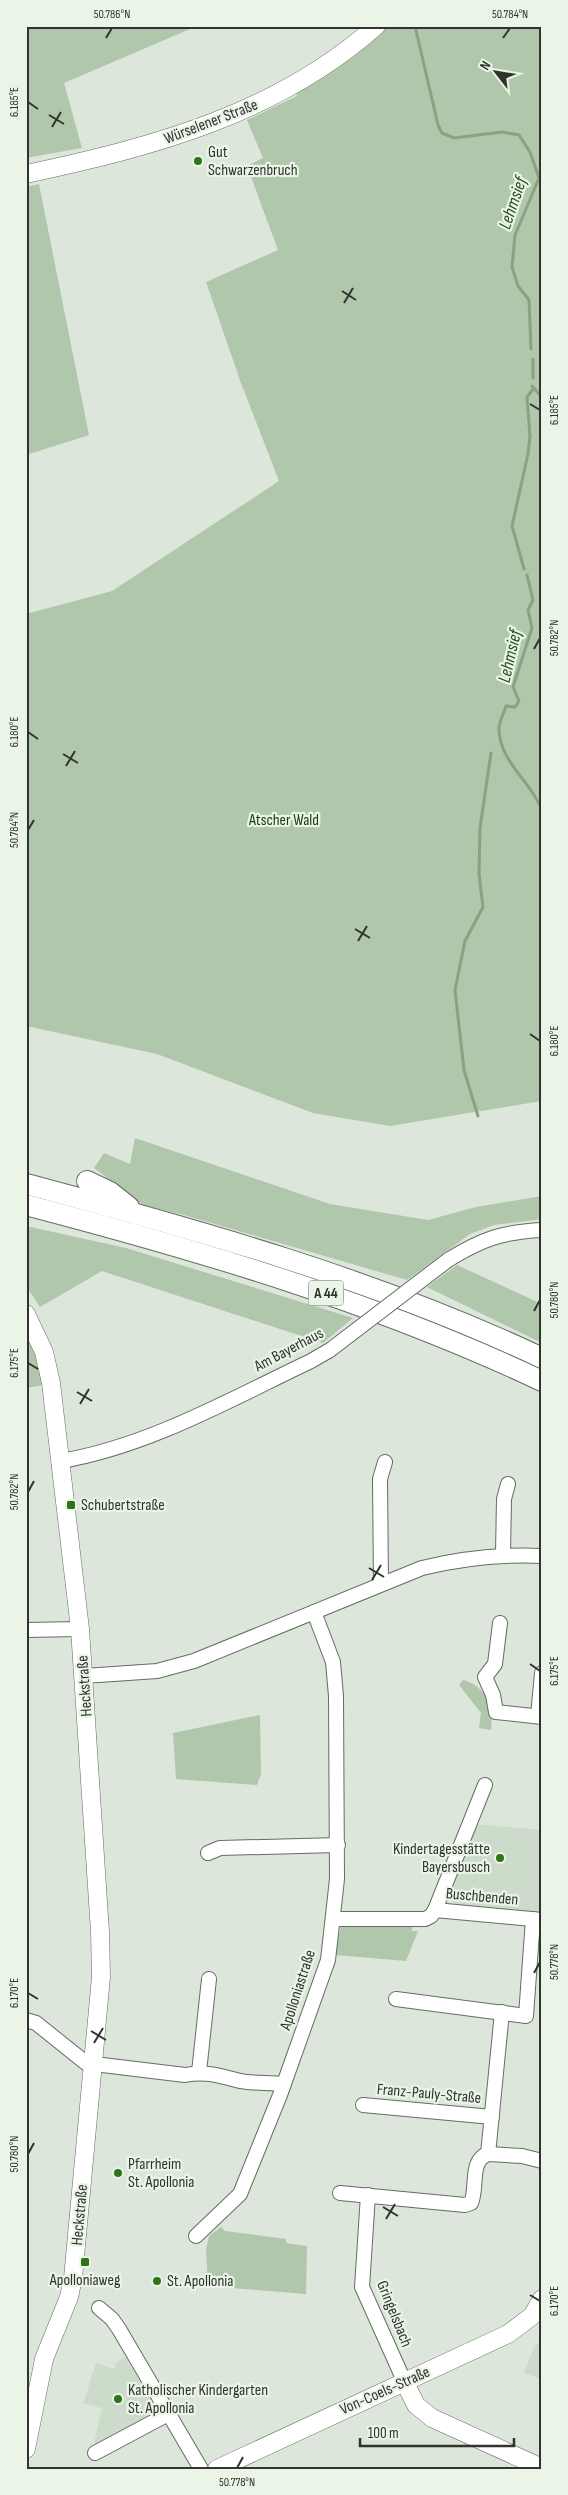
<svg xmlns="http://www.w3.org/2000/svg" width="568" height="2495" viewBox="0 0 568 2495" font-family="'Sofia Sans Condensed',sans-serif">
<rect width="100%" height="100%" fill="#dde6da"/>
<!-- built -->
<g fill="#cddcca">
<path d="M473 1824 542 1830V1915L453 1908 455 1889 448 1886Z"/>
<path d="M542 2340V2379L524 2373 535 2345Z"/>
<path d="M125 2357 159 2413 96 2445 94 2442 102 2408 83 2404 96 2363 113 2369 116 2366 114 2364Z"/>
</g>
<!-- green -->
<g fill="#b0c7ab">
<path d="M26 26H197L64 83 82 148 26 158Z"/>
<path d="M386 26H542V1101L390 1126 313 1113 157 1054 26 1026V614L112 591 279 481 241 383 206 282 278 250 247 166 263 158 247 120 297 96 296 92 364 46Z"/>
<path d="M39 184 89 435 26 455V187Z"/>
<path d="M135 1138 330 1204 428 1220 476 1207 542 1196V1219L494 1225 470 1234 407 1280 184 1215 143 1205 94 1168 104 1153 130 1164Z"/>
<path d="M26 1226 126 1248 353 1318 323 1343 102 1271 40 1307 26 1286Z"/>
<path d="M457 1265 542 1304V1343L427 1287Z"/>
<path d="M26 1329 37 1354 44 1385 26 1388Z"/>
<path d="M463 1680C486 1685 494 1710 491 1730L479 1728 481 1713 459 1685Z"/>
<path d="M260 1715 261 1774 257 1785 176 1779 173 1733Z"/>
<path d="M413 1923 412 1931H418L406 1961 335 1955 341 1925Z"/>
<path d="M221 2227 225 2231 286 2239V2243L307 2246 306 2294 208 2286 206 2250 209 2236Z"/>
</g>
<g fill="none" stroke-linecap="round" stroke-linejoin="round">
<!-- stream -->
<g stroke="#88a282" stroke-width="3">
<path d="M415 26 438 125 442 133 454 138 502 132 519 135 530 152 539 178 515 235 512 267 518 286 529 300 531 349"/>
<path d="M533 378V359"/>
<path d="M532 386 542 397"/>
<path d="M524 569 512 526 528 454 530 436 527 397 533 389"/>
<path d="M527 575 533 600 528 610 532 628 513 687 519 701 515 707 506 706C504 713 499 722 499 728 499 762 531 781 542 810"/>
<path d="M542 821V840"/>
<path d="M478 1116 464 1070 455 990 465 941 483 907 479 874 480 828 491 753"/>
</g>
<!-- minor casing -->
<g stroke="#646d62" stroke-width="16">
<g id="minor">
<path d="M448 1260C482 1239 502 1232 542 1230"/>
<path d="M61 1461C149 1446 231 1399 311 1361L330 1350"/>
<path d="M503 1554 504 1499 508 1484"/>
<path d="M381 1583 380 1479 385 1462"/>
<path d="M500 1623 495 1664 485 1677 493 1695 496 1712 542 1717"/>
<path d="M26 1630 80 1629"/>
<path d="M84 1676 157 1671 194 1661 422 1568C463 1558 500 1554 542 1556"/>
<path d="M538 1716 542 1673"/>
<path d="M208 1853 220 1848 338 1845"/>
<path d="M435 1910 485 1785"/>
<path d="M333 1919H425L431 1916 435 1910 542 1920"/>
<path d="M396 1999 526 2016 533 1919"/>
<path d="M502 2012 488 2154 522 2156 542 2161"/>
<path d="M26 2020 36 2023 86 2063 185 2075C204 2071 218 2075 236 2080 250 2084 268 2082 284 2084"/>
<path d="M199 2072 209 1979"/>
<path d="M363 2105 492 2117"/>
<path d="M340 2193 465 2205 471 2203C478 2188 469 2160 488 2154"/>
<path d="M368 2195 362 2287 405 2383"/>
<path d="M196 2236 240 2194 280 2095 328 1960 337 1879 336 1696 333 1662 314 1612"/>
<path d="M99 2308 112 2319 119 2329 201 2469"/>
<path d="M95 2453 170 2413"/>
</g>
</g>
<!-- major casing -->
<g stroke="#646d62" stroke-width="19">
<g id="major">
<path d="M26 174C153 147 277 114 376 26"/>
<path d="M26 1314 44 1352 51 1383 80 1629 100 1932 101 1977 73 2278 69 2297 44 2359 26 2449"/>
<path d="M405 2383 416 2405 432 2418 542 2468"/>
<path d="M217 2469 508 2334 532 2316 542 2299"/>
</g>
</g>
<!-- highway casing -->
<g stroke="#646d62" stroke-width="22">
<g id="highway">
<path d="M87 1181 110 1192 129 1207"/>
<path d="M26 1184C202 1231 377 1280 542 1358"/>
<path d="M26 1205C202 1251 377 1303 542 1381"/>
</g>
</g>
<!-- minor -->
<use href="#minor" stroke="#fff" stroke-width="14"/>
<!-- major -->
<use href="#major" stroke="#fff" stroke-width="18"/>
<!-- highway -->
<use href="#highway" stroke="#fff" stroke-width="20"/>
<!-- minor-bridge casing -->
<g stroke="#646d62" stroke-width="16" stroke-linecap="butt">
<path id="minor-bridge" d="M330 1350 448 1260"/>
</g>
<!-- minor-bridge -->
<use href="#minor-bridge" stroke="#fff" stroke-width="14"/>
</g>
<!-- ticks -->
<path fill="none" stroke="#30342f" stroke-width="2" d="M106 38 112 28M503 38 510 28M28 102 38 109M49 115 64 124M52 127 61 112M342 291 356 300M344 303 353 288M530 404 540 410M534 649 540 638M28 732 38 739M63 754 78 763M66 766 75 751M28 830 34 820M355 929 370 938M358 941 367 926M530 1034 540 1041M534 1311 540 1300M28 1363 38 1369M77 1392 92 1401M80 1404 89 1389M28 1492 34 1481M369 1568 384 1577M372 1580 381 1565M530 1664 540 1671M534 1973 540 1962M28 1993 38 1999M91 2031 106 2040M94 2043 103 2028M28 2154 34 2143M383 2207 398 2216M386 2219 395 2204M530 2295 540 2301M237 2468 243 2457"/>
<!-- markers -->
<g fill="#2d7518" stroke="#eaf4e7" stroke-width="2">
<circle cx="198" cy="161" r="5"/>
<rect x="66" y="1500" width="10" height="10" rx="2.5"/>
<circle cx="500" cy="1858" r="5"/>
<circle cx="118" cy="2173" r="5"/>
<rect x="80" y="2257" width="10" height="10" rx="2.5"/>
<circle cx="157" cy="2281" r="5"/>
<circle cx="118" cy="2399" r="5"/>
</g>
<g text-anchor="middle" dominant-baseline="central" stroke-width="4.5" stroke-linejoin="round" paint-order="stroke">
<!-- shield labels -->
<rect fill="#eaf4e7" stroke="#686e66" stroke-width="1" x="308.5" y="1280.5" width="35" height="25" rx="4"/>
<g font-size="15" font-weight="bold" fill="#30342f">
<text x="326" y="1293">A 44</text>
</g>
<!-- street labels -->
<g font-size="16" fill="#30342f" stroke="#eaf4e7">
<text transform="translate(211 122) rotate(-21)">Würselener Straße</text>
<text transform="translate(289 1350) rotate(-28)">Am Bayerhaus</text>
<text transform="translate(85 1686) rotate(-94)">Heckstraße</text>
<text transform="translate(482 1897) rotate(5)">Buschbenden</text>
<text transform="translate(298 1990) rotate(-72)">Apolloniastraße</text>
<text transform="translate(429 2094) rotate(5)">Franz-Pauly-Straße</text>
<text transform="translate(80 2215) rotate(-85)">Heckstraße</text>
<text transform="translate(394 2314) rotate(68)">Gringelsbach</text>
<text transform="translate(385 2391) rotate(-24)">Von-Coels-Straße</text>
</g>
<!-- poi labels -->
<g font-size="16" fill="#30342f" stroke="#eaf4e7" text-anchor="start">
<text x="208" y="152">Gut<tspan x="208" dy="18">Schwarzenbruch</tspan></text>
<text x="81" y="1505">Schubertstraße</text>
<text x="490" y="1849" text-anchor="end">Kindertagesstätte<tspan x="490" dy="18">Bayersbusch</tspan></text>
<text x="128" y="2164">Pfarrheim<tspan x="128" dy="18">St. Apollonia</tspan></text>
<text x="85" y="2280" text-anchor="middle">Apolloniaweg</text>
<text x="167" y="2281">St. Apollonia</text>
<text x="128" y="2390">Katholischer Kindergarten<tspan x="128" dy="18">St. Apollonia</tspan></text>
</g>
<!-- park labels -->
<g font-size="16" fill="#1c4013" stroke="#eaf4e7">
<text x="284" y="820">Atscher Wald</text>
</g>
<!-- water labels -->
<g font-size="18" font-style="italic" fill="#2a4f22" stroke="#eaf4e7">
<text transform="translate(513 203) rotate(-71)">Lehmsief</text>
<text transform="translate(510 656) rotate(-77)">Lehmsief</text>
</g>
</g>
<!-- border -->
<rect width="568" height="2495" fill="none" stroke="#eaf4e7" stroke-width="55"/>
<!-- north arrow -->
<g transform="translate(496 72) rotate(301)" stroke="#eaf4e7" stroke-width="4" paint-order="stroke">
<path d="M0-4L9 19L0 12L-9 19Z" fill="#30342f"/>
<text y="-8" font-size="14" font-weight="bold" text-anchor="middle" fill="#30342f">N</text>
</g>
<!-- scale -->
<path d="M360 2438v8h154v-8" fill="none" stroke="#30342f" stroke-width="2.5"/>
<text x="368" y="2438" font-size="15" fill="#30342f" stroke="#eaf4e7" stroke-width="4" paint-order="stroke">100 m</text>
<rect x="28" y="28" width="512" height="2440" fill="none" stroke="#30342f" stroke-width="2"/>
<g font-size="12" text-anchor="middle" fill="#30342f">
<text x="112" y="18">50.786°N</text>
<text x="510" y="18">50.784°N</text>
<text transform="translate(14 102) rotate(-90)" y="4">6.185°E</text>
<text transform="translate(554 410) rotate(-90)" y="4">6.185°E</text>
<text transform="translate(554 638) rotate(-90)" y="4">50.782°N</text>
<text transform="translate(14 732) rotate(-90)" y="4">6.180°E</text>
<text transform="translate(14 830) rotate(-90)" y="4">50.784°N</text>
<text transform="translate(554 1041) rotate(-90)" y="4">6.180°E</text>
<text transform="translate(554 1300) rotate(-90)" y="4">50.780°N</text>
<text transform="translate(14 1363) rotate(-90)" y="4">6.175°E</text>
<text transform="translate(14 1492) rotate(-90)" y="4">50.782°N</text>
<text transform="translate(554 1671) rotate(-90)" y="4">6.175°E</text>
<text transform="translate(554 1962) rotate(-90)" y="4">50.778°N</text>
<text transform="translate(14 1993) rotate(-90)" y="4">6.170°E</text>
<text transform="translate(14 2154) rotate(-90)" y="4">50.780°N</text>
<text transform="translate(554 2301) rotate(-90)" y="4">6.170°E</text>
<text x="237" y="2486">50.778°N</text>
</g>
</svg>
